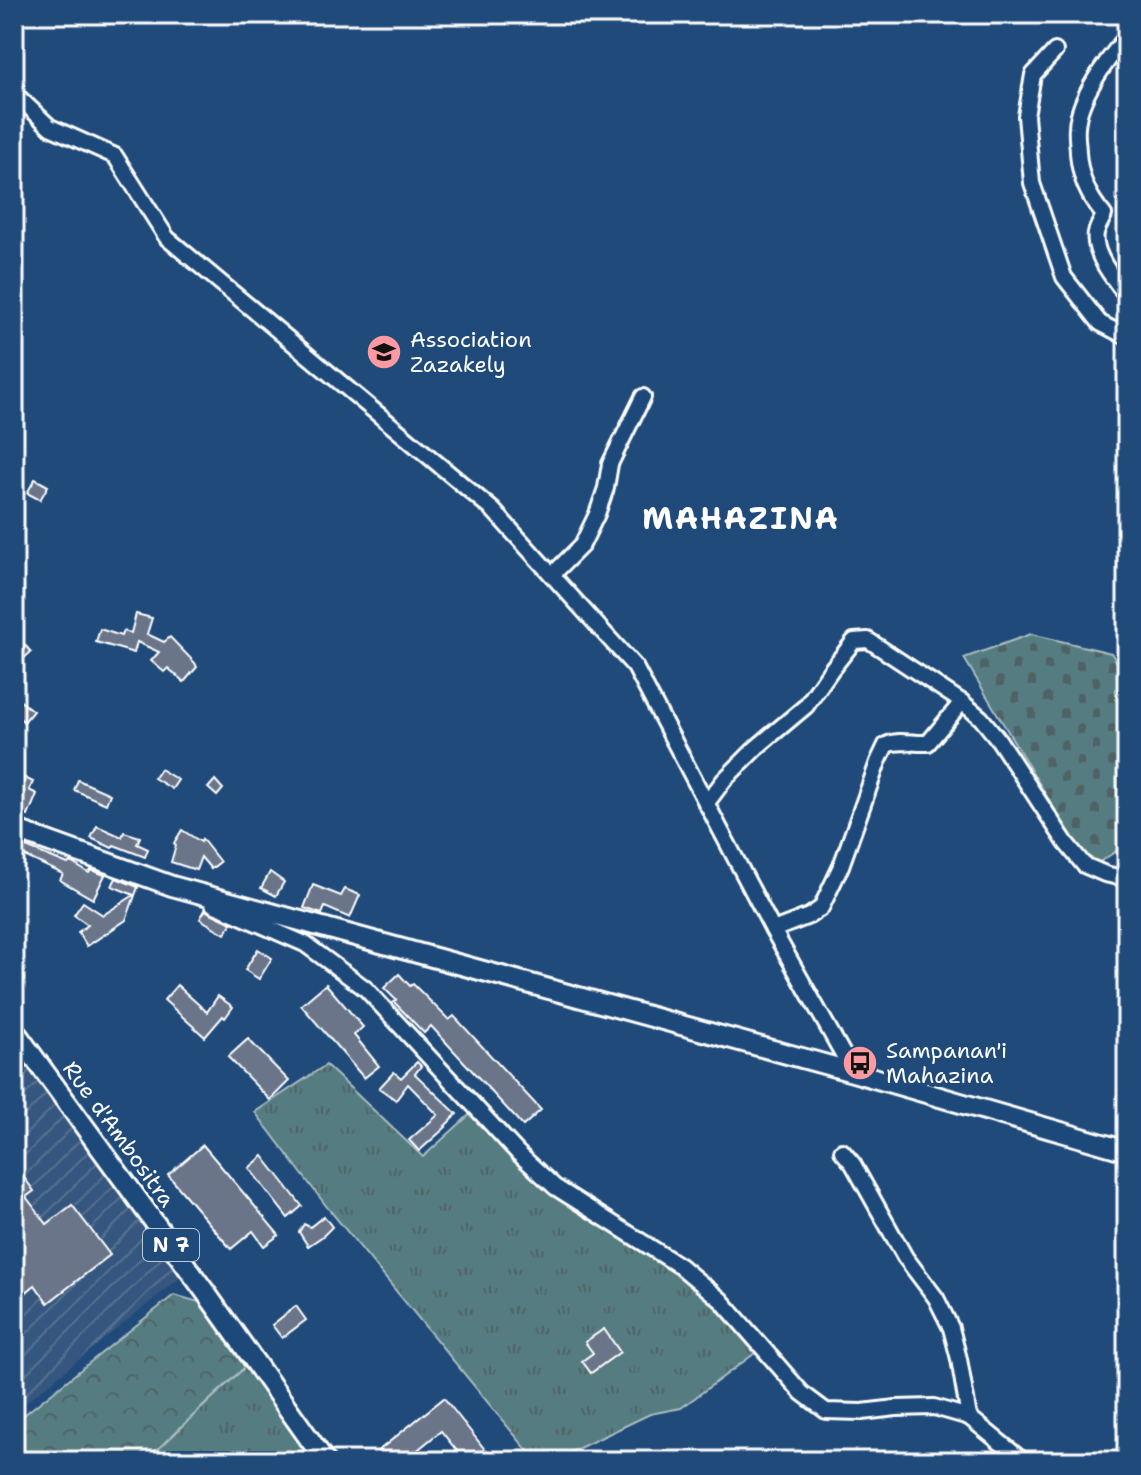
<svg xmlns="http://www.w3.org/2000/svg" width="1141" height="1475" viewBox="0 0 1141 1475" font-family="'Shantell Sans',sans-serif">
<defs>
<pattern id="industrial-furrows" width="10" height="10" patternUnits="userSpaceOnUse" patternTransform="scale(2)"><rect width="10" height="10" fill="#36577e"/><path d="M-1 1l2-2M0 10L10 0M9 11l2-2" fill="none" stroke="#547091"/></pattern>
<pattern id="grass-tufts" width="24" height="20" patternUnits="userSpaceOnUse" patternTransform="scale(2)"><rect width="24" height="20" fill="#557b81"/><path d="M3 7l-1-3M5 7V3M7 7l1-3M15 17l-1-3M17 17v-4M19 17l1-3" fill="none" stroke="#506466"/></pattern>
<pattern id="forest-crowns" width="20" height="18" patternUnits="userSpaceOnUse" patternTransform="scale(2)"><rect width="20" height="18" fill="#557b81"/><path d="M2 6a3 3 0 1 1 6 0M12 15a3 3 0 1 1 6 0" fill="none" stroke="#506466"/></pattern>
<pattern id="cemetery-stones" width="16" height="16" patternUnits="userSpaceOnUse" patternTransform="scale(2)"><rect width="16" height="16" fill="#557b81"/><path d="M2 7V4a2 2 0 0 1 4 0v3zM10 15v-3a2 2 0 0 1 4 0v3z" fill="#506466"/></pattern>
</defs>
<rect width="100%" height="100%" fill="#1f4a7a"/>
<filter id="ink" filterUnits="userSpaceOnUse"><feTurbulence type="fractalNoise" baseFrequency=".0125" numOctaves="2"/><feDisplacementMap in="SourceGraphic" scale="16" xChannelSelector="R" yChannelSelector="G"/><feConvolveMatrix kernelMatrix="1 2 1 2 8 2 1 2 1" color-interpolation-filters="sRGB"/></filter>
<g filter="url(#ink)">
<!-- industrial -->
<path fill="url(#industrial-furrows)" d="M14 1043 181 1277 14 1412Z"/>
<!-- grass -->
<g fill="url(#grass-tufts)" stroke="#aabdc0" stroke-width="2">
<path d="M326 1065 423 1157 476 1109 518 1153 680 1266 762 1348 681 1408 650 1414 552 1461H536L327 1207 255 1112Z"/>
<path d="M247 1365 315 1461H146Z"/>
</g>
<!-- forest -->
<path fill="url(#forest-crowns)" stroke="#aabdc0" stroke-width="2" d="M174 1295 199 1302 247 1365 145 1461H14V1423Z"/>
<!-- cemetery -->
<path fill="url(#cemetery-stones)" stroke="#aabdc0" stroke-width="2" d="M1031 634 1111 653 1127 677V844L1095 865 1083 857 964 658Z"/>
<!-- building -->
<g fill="#6a7589" stroke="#fff" stroke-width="2">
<path d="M35 479 48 486 40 500 27 493Z"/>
<path d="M136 614 152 618 147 634 164 642 170 637 195 663 197 667 184 682 168 668 164 672 151 661 159 652 137 642 134 653 96 642 100 629 121 636 123 631 131 633Z"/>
<path d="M14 633 31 652 22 660 14 652Z"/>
<path d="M19 700 33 711 24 722 14 713V706Z"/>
<path d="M160 769 178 780 172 789 154 778Z"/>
<path d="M14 775 19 779 21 776 33 782 29 790 37 794 28 816 14 811Z"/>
<path d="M78 780 110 794 106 804 74 790Z"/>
<path d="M215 780 223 789 217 796 208 788Z"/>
<path d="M97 826 122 837 124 832 140 837 137 844 148 849 145 857 114 845 112 848 91 838Z"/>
<path d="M182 830 201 842 202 839 220 862 211 869 201 857 196 870 171 862 176 845 174 843Z"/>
<path d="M14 842 68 864 70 862 72 863 89 873 91 870 105 875 93 899 60 880 63 874 14 851Z"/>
<path d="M270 872 284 882 276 896 261 888Z"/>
<path d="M116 878 138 887 126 920 87 946 78 932 88 925 74 915 83 902 103 915 134 895 112 886Z"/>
<path d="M313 885 341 896 345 889 360 895 350 918 325 907 322 914 304 908Z"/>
<path d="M205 910 232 923 225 934 200 919Z"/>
<path d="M258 949 272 958 259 979 245 970Z"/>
<path d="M399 974 410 986 413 984 449 1020 454 1016 541 1110 523 1126 431 1026 424 1033 394 1002 396 1000 384 988Z"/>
<path d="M326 984 363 1027 354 1035 379 1066 364 1078 301 1005Z"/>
<path d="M177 985 207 1012 218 996 233 1007 225 1018 223 1016 205 1037 164 1000Z"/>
<path d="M248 1039 289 1081 270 1100 228 1057Z"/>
<path d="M417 1062 421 1066 415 1074 457 1114 445 1126 446 1127 419 1151 409 1140 438 1115 408 1084 396 1100 379 1088 394 1072 401 1078Z"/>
<path d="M203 1145 279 1235 264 1246 253 1231 231 1249 168 1175Z"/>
<path d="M263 1156 302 1206 288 1218 249 1168Z"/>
<path d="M14 1164 34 1191 26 1197 47 1224 72 1205 110 1255 48 1303 35 1285 14 1302Z"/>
<path d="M324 1216 332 1227 323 1236 308 1246 299 1232 304 1224 310 1227Z"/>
<path d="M296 1306 306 1320 282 1338 272 1325Z"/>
<path d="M604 1329 620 1352 591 1373 582 1361 593 1353 585 1342Z"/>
<path d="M444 1398 494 1461H465L441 1431 404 1461H386L378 1451Z"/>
</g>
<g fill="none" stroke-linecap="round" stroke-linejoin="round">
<!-- minor casing -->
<g stroke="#fff" stroke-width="20">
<g id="minor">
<path d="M1127 36C1108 59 1078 97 1077 128 1076 136 1078 145 1078 153 1080 178 1088 196 1104 215 1102 220 1097 227 1096 233 1092 253 1115 281 1127 296"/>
<path d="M1055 51 1033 75 1026 116 1032 183 1064 277 1100 323 1127 337"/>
<path d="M14 93 50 127 115 156 167 238 493 510 635 667 773 930 853 1072"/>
<path d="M552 575 582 545 597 514 606 488 610 464 643 397"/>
<path d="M706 804 724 780 757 747 806 706 831 670 854 641 868 640 962 702 981 718 998 739 1066 843 1084 865 1105 874 1127 879"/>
<path d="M213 904 305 944 366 989 518 1153 555 1187 680 1266 721 1300 802 1393 826 1411 862 1412 896 1408 934 1407 969 1417 1023 1461"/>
<path d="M773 930 809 916 821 908 841 866 878 762 886 745C899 739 913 744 928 743L962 702"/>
<path d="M842 1151 853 1164 905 1257 936 1298 951 1328 959 1359 969 1417"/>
</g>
</g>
<!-- major casing -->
<g stroke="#fff" stroke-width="24">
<g id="major">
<path d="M14 829 172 886 853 1072 1127 1151"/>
<path d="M14 1030 206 1293 325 1461"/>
</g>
</g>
<!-- minor -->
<use href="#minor" stroke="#1f4a7a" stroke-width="14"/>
<!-- major -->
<use href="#major" stroke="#1f4a7a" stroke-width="18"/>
</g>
</g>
<!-- icons -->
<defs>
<g id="school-disc" transform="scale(1.8)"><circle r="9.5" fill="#ff9aa2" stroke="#1f4a7a"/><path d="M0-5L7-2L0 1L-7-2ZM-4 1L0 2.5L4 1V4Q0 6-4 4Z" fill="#111"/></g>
<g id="bus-disc" transform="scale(1.8)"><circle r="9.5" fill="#ff9aa2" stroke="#1f4a7a"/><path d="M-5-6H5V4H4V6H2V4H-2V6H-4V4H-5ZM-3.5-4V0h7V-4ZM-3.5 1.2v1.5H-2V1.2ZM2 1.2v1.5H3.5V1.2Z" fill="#111"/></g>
</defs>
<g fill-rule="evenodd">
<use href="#school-disc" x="384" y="352"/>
<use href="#bus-disc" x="860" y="1063"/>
</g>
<g text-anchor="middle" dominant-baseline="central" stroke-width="8" stroke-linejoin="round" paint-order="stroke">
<!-- shield labels -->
<rect fill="#1f4a7a" stroke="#bcc9d7" stroke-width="2" x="143" y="1229" width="56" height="32" rx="6"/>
<g font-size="20" font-weight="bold" fill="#fff">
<text x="171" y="1245">N 7</text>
</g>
<!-- poi labels -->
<g font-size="22" fill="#fff" stroke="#1f4a7a" text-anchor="start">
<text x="410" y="339">Association<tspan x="410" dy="25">Zazakely</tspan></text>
<text x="886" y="1050">Sampanan'i<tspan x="886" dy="25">Mahazina</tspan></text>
</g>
<!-- street labels -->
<g font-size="22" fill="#fff" stroke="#1f4a7a">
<text transform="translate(119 1134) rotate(54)">Rue d'Ambositra</text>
</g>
<!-- district labels -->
<g font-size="30" font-weight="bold" letter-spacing="2" fill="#fff" stroke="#1f4a7a">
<text x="741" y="518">MAHAZINA</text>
</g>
</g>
<!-- margin -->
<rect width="1141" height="1475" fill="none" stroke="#1f4a7a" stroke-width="48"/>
<rect x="24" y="24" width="1093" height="1427" fill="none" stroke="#fff" stroke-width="3" filter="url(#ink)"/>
</svg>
